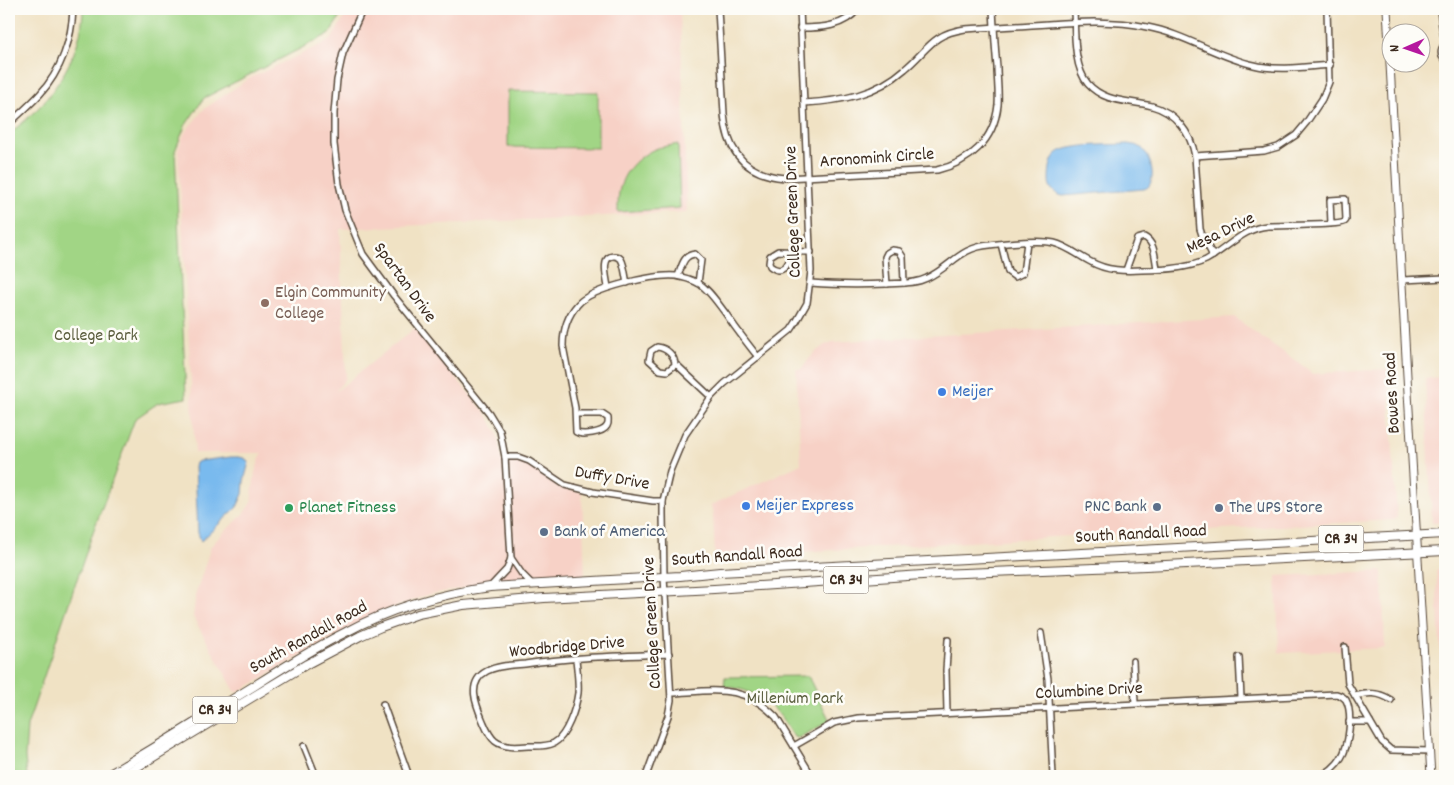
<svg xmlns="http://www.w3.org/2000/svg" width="1454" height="785" viewBox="0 0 1454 785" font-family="Dekko,sans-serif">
<rect width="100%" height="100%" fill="#fdfcf7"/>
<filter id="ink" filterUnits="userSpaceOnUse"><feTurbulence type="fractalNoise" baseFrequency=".02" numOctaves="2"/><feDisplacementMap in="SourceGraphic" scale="10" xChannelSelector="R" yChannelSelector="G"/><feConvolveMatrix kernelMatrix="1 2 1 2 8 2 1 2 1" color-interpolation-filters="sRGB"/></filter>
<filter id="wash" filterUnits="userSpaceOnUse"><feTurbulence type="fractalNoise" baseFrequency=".0096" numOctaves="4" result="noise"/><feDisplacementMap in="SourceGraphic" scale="20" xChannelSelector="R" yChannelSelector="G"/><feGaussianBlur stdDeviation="1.12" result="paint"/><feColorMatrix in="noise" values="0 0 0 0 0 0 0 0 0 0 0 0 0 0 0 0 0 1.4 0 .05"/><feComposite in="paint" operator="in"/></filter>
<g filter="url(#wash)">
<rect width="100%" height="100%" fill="#f0e2c4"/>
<!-- built -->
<g fill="#f7d1c6">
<path d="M349 9H680L687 212 340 229 346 378 335 392 415 328 488 416 497 433 502 461 520 460 564 488 582 492 585 579 488 584 430 594 373 615 236 693 193 617 196 593 211 546 223 533 242 516 251 503 255 472 262 453H195L178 150 185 132 204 109 248 79 331 40Z"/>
<path d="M1234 317 1310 371V374L1388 369 1397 518 1394 520 1106 535 1070 536 715 557 713 515 711 505 801 464 796 369H801L814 353 825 345 832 342Z"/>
<path d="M1445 377V522L1432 523 1425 378Z"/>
<path d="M1436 570H1445V741Z"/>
<path d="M1382 571 1385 648 1279 653 1276 576Z"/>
</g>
<!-- green -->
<g fill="#a1d585" stroke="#6e8052">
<path d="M83 9H345L329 34 204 98 185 126 175 151 186 398 158 403 135 419 93 532 27 726 25 757 27 776H9V135C20 124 33 115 43 103 65 77 83 43 83 9Z"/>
<path d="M508 91 598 92V148L508 147Z"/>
<path d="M678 144 680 208 618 212C618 203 618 193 621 185 625 169 641 155 655 149 662 146 671 146 678 144Z"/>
<path d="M808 676 830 721 798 738 794 737C774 704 763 692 724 686L725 677Z"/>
</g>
<!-- water -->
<g fill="#79baee" stroke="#5a7286">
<path d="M1128 144C1132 145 1137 145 1140 147 1149 152 1156 175 1150 184 1149 187 1147 188 1144 189L1063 196C1054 194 1049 188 1049 180 1049 171 1050 157 1059 152 1071 144 1112 145 1128 144Z"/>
<path d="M231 457C237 457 244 456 249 462L244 481 243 494 237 507 201 541 198 533 195 466 196 463 199 461Z"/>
</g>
</g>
<g filter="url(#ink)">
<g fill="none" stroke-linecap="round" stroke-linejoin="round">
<!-- minor casing -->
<g stroke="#564637" stroke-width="8">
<g id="minor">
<path d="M365 9 360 15 343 53 337 80 334 113V144L339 184 345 210 363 254 394 296 489 413 500 431 505 457 511 558 507 569 490 587"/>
<path d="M718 9 724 114C727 152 746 175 785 178L937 170C970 162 994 141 998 105 999 92 997 79 997 67 995 47 994 28 993 9"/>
<path d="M1074 9C1075 30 1073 67 1088 84 1105 103 1129 100 1152 106 1175 112 1191 133 1195 156L1200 229 1202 235 1213 256"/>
<path d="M1440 9 1442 27 1445 42"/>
<path d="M800 28C821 28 844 27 858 9"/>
<path d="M1445 44C1440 49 1440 56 1445 60"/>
<path d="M804 103C841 101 876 95 905 69 928 50 931 34 965 29 993 27 1020 26 1048 24 1081 22 1114 20 1147 27 1185 34 1217 57 1254 65 1278 71 1305 67 1330 65"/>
<path d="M9 124C19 114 30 105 40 94 61 71 72 39 73 9"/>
<path d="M1195 156 1264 151 1278 147 1296 135 1306 123 1322 99 1329 82 1327 9"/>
<path d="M1001 244 1008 272 1015 277 1023 273 1027 242"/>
<path d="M793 252C789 262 784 277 770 266L769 263 770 256 778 251 811 252"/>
<path d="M1126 270 1137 239 1144 237C1155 242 1155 258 1157 269"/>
<path d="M678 276C682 266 683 255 695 254L701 260 698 283"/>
<path d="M1402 280 1445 278"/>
<path d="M811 283C836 285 861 285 886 284 900 283 915 284 927 278 951 267 960 247 990 245 1007 243 1037 239 1054 243 1067 246 1079 256 1091 262 1107 271 1125 271 1142 270 1163 270 1187 269 1206 260 1227 249 1243 228 1268 226 1280 225 1338 226 1344 222 1345 222 1345 221 1346 220L1345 199 1330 200 1331 224"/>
<path d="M887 284 885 257 887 253 892 250 899 251 903 257 904 283"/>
<path d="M608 287C607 279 600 256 614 256 617 256 619 257 621 259 625 266 625 276 627 283"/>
<path d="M675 365 667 371 660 370 649 360 651 351 657 347C667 348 675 356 675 365L678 366 711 397"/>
<path d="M576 414H602L608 418C608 421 609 423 607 426 603 433 582 436 576 432L575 408 563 346C563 330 567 316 578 304 592 288 655 274 676 276 682 277 692 280 698 283 709 289 718 304 726 314 736 329 747 343 758 357"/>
<path d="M505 457H518L529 461 565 485 593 492 653 501H663"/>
<path d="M511 558 522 574 533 585"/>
<path d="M1041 633 1048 679 1053 776"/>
<path d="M1345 647 1348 684 1382 742 1391 750 1430 751"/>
<path d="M1239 657 1241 698"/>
<path d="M576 659C577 670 579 682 578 693 576 708 567 736 554 743 546 747 536 746 528 746 516 747 504 748 495 741 489 736 486 728 483 721 476 705 466 682 487 671 498 665 513 665 525 664 572 657 621 656 669 654"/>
<path d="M1133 661 1135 703"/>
<path d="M671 693C714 691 743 683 776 717L812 776"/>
<path d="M1355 696C1368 692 1379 692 1391 700"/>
<path d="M383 704 409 776"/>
<path d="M947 713 946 670 948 640"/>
<path d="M1349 722H1370"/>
<path d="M304 746 316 776"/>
<path d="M794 746 834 723 858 718 1336 694C1340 695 1343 696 1346 700 1353 713 1349 746 1341 758 1336 766 1329 772 1320 776"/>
<path d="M646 776 668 716 671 700 664 577 663 514V501L670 471 685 435 711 397 724 384 791 330 795 324 807 303 811 271 800 9"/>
</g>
</g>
<!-- secondary casing -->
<g stroke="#564637" stroke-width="9">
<path id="secondary" d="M1387 9 1407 376 1431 776"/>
</g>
<!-- primary casing -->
<g stroke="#564637" stroke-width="10">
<g id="primary">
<path d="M106 776C156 748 205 716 254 686 284 667 314 648 346 632 390 608 440 594 490 587L680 576 720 572 1445 534"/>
<path d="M122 776 307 664 360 636 381 627 418 614 463 605 544 598 714 589 937 574 1146 566 1445 551"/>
</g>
</g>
<!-- minor -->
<use href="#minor" stroke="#fff" stroke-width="5"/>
<!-- secondary -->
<use href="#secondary" stroke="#fff" stroke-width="7"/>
<!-- primary -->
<use href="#primary" stroke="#fff" stroke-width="8"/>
</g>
</g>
<!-- markers -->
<circle fill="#8d6e63" stroke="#fdfcf7" stroke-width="2" cx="265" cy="303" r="5"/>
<g fill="#3f7fe0" stroke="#fdfcf7" stroke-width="2">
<circle cx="942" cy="392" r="5"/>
<circle cx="746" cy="506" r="5"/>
</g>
<g fill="#5c6f8a" stroke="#fdfcf7" stroke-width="2">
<circle cx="1157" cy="507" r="5"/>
<circle cx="1219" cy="508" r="5"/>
<circle cx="544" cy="532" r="5"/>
</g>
<circle fill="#2e9e5b" stroke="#fdfcf7" stroke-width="2" cx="289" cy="508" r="5"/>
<g text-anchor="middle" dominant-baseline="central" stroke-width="5" stroke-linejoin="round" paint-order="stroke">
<!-- shield labels -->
<g fill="#fdfcf7" stroke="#75695f" stroke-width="1">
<rect x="1318.5" y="525.5" width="45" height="27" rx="4"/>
<rect x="823.5" y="566.5" width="45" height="27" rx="4"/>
<rect x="192.5" y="696.5" width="45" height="27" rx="4"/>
</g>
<g font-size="16" font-weight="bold" fill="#3b2a1e">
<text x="1341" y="539">CR 34</text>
<text x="846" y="580">CR 34</text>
<text x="215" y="710">CR 34</text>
</g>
<!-- street labels -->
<g font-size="18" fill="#3b2a1e" stroke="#fdfcf7">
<text transform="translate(877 159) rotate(-4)">Aronomink Circle</text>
<text transform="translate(794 212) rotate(-92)">College Green Drive</text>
<text transform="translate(1221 234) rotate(-26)">Mesa Drive</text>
<text transform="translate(404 283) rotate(54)">Spartan Drive</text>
<text transform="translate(1393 393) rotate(-93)">Bowes Road</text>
<text transform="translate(612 479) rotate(10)">Duffy Drive</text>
<text transform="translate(1141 535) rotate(-3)">South Randall Road</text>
<text transform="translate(737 557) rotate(-4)">South Randall Road</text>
<text transform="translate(653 623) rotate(-93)">College Green Drive</text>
<text transform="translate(309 638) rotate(-29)">South Randall Road</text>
<text transform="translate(567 648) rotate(-5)">Woodbridge Drive</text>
<text transform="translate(1089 692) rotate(-3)">Columbine Drive</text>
</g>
<!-- education labels -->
<g font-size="18" fill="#785e54" stroke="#fdfcf7" text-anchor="start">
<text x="275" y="293">Elgin Community<tspan x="275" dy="21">College</tspan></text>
</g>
<!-- park labels -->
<g font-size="18" fill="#5a5d3d" stroke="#fdfcf7">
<text x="96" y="336">College Park</text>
<text x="795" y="699">Millenium Park</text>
</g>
<!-- shop labels -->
<g font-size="18" fill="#366cbe" stroke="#fdfcf7" text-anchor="start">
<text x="952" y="392">Meijer</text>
<text x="756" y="506">Meijer Express</text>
</g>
<!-- service labels -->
<g font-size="18" fill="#4e5e75" stroke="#fdfcf7" text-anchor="start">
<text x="1147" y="507" text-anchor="end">PNC Bank</text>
<text x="1229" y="508">The UPS Store</text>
<text x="554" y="532">Bank of America</text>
</g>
<!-- leisure labels -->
<g font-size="18" fill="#27864d" stroke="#fdfcf7" text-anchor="start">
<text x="299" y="508">Planet Fitness</text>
</g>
</g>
<!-- margin -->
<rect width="1454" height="785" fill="none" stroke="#fdfcf7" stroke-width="30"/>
<!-- north arrow -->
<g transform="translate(1406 48) rotate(268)"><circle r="24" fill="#fdfcf7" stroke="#afa8a0"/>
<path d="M0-4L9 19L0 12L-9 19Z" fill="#b5179e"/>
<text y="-8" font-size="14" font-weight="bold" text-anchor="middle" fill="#3b2a1e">N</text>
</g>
</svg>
